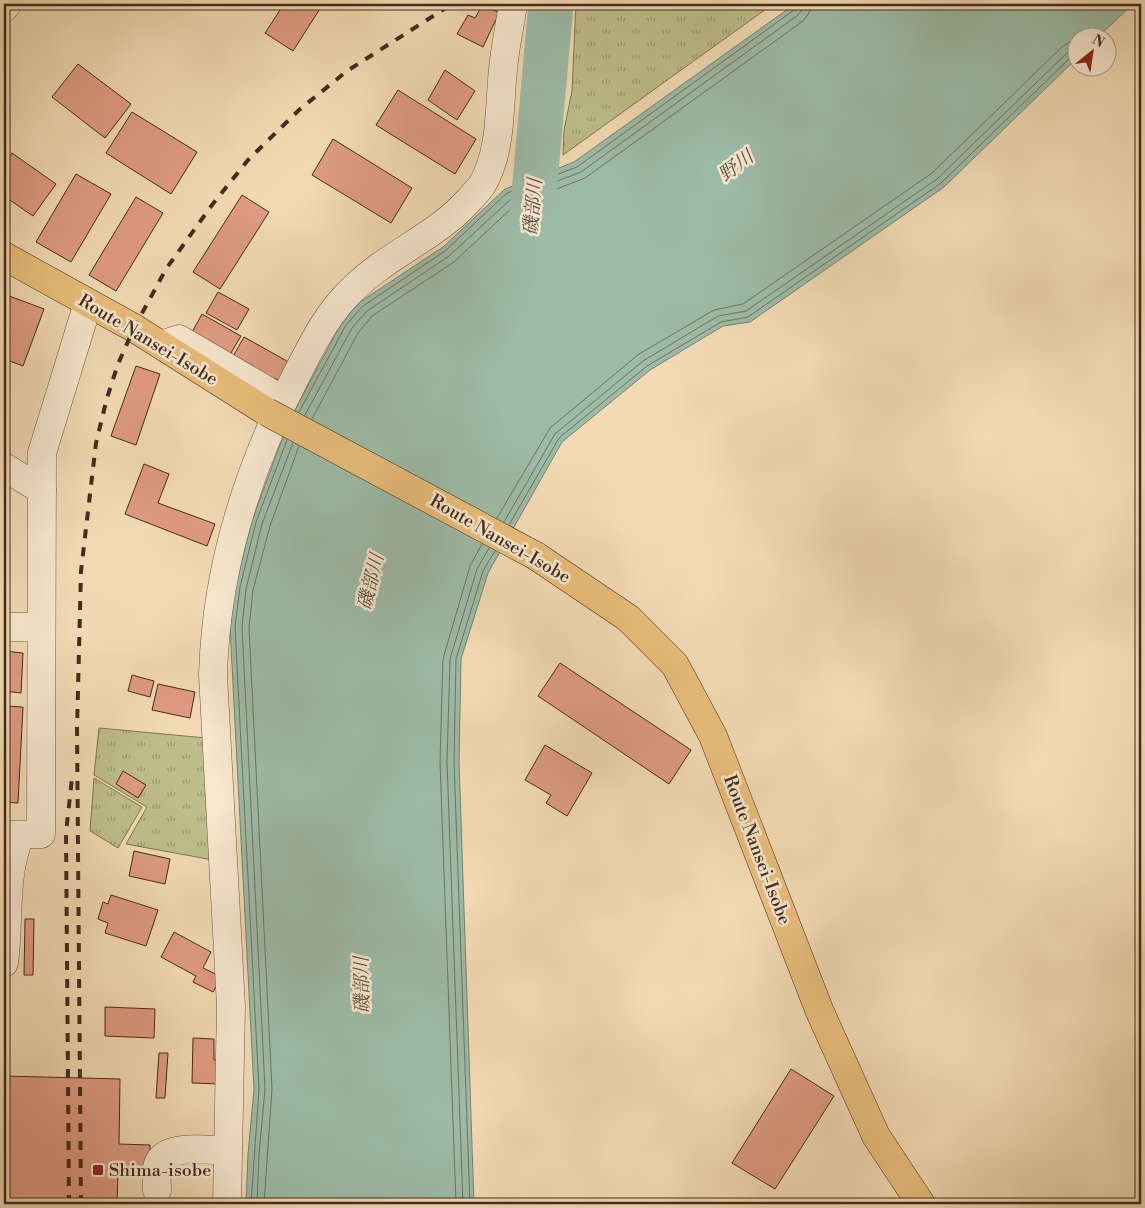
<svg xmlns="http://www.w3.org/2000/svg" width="1145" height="1208" viewBox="0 0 1145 1208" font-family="'Libre Bodoni','Noto Serif JP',serif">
<defs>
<pattern id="grass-tufts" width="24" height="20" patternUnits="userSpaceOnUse" patternTransform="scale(1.25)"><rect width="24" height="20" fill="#bebe8a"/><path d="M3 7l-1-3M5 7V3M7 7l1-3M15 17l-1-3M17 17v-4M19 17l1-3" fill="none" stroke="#9c9b70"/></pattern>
</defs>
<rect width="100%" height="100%" fill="#f1dab3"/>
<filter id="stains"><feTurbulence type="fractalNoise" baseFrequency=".004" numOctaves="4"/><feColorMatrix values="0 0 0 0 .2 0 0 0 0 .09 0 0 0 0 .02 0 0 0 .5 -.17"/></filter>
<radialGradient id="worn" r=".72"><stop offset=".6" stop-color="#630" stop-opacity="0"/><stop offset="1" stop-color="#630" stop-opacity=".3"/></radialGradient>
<!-- grass -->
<g fill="url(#grass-tufts)" stroke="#827454">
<path d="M576 4H773L563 155 564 130 572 91Z"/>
<path d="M99 728 206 738 213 860 126 844 147 807 94 775Z"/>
<path d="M94 778 142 807 118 848 90 831Z"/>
</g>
<!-- water -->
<path fill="#9cbba7" stroke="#798170" d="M795 4H1133L1098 37 1078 38 1077 58 944 187 750 322 723 326 650 370 562 442 488 573 461 659 459 762 474 1204H246L248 1154 254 1089 230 627 235 587 252 521 281 442 297 406 342 322 360 302 443 247 505 189 574 162Z"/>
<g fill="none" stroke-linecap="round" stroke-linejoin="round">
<!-- shore -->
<g stroke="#707262" stroke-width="1">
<path d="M299 412 346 325 363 306 445 251 507 193 577 167 794 10 797 4"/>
<path d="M305 415 352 328 367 311 449 256 511 199 581 172 798 15 802 10 803 4"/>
<path d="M312 419 358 333 372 316 454 262 515 205 585 178 803 21 809 13 811 4"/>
<path d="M497 518 550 428 639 354 714 310 743 304 932 173 1063 46 1070 42 1078 41"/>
<path d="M504 522 555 434 643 361 718 316 746 311 937 179 1068 52 1078 48"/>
<path d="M509 525 559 438 647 366 721 322 748 317 941 183 1072 56 1078 54"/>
<path d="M251 1204 259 1089 235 627 240 587 256 522 287 440"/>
<path d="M257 1204 259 1154 265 1089 242 627 246 589 262 524 293 443"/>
<path d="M264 1204 272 1089 249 628 253 590 270 526 299 446"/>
<path d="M456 1204 440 762 443 659 470 566 482 544"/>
<path d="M463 1204 447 762 450 659 477 569 489 548"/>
<path d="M470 1204 454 762 456 659 483 571 495 551"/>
</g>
<!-- river -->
<path stroke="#9cbba7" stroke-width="45" d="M530 238 551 4"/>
</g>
<!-- building -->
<g fill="#df9b82" stroke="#452a1d">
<path d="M284 4H323L293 51 265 33Z"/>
<path d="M483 4 499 13 483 47 457 34 468 15 475 18Z"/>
<path d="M78 64 131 104 105 138 52 97Z"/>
<path d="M445 70 475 91 457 120 428 100Z"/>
<path d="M398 90 476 139 455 174 376 125Z"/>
<path d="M132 112 197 152 171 194 106 153Z"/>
<path d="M333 139 412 188 391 223 312 175Z"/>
<path d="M12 153 56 184 33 216 4 196V164Z"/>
<path d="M76 174 111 194 71 262 36 242Z"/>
<path d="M242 195 269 212 220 289 193 272Z"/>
<path d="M136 197 163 213 116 291 89 275Z"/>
<path d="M218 292 249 309 237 330 206 313Z"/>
<path d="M4 294 44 309 23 366 4 359Z"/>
<path d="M202 314 241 336 228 358 190 336Z"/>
<path d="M244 337 294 365 283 383 274 378 271 384 231 360Z"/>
<path d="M136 366 160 374 136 445 111 436Z"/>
<path d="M144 464 169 474 158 503 215 524 207 546 125 514Z"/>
<path d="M4 651 23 653 21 693 4 691Z"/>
<path d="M560 663 691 750 669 784 538 696Z"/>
<path d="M132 675 154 681 150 697 128 691Z"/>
<path d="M158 684 195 692 190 718 152 710Z"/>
<path d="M4 706 23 707 18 803 4 802Z"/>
<path d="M545 745 592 773 567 816 546 803 551 795 525 780Z"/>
<path d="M123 771 146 785 138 798 116 784Z"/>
<path d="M134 851 170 859 165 884 129 876Z"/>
<path d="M111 895 158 910 146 946 105 933 108 923 98 919 103 902 108 904Z"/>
<path d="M25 919H34L33 975H24Z"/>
<path d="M174 932 211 952 203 968 222 977 213 992 193 982 196 976 161 957Z"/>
<path d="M105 1007 155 1009 154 1038 105 1036Z"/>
<path d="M193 1038 214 1039V1060H222L221 1084 192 1083Z"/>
<path d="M159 1053H168L165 1098H156Z"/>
<path d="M791 1069 834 1096 775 1189 732 1163Z"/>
<path d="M4 1076 120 1079 119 1144 150 1145V1175L118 1174 117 1204H4Z"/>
</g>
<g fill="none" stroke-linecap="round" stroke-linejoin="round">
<!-- minor casing -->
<g stroke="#705642" stroke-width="29">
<g id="minor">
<path d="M4 8 7 4"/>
<path d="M161 345 179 339 283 400"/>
<path d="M4 467 42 490"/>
<path d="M4 627H41"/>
<path d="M4 835 41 834 42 453 88 303"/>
<path d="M4 963C10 918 3 878 20 835"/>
<path d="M157 1190C157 1182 155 1169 159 1162 169 1144 209 1150 227 1151"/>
<path d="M227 1204 231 1006 213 675C216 567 248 467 298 372 313 343 328 312 353 289 388 254 436 237 469 200 473 195 478 191 482 185 502 151 499 107 503 69 505 47 510 25 513 4"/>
</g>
</g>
<!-- major casing -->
<g stroke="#452a1d" stroke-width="29">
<g id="major">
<path d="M4 256 134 328 267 412"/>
<path d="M536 556 628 618 675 665 713 736 820 1012 876 1136 921 1204"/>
</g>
</g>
<!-- minor -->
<use href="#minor" stroke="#f6e7ce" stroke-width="28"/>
<!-- major -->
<use href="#major" stroke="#e8bd7a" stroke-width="28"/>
<!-- rail -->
<g stroke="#452a1d" stroke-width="4" stroke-dasharray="9 9" stroke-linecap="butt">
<path d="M69 1204 66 833 72 778"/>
<path d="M81 1204 77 729 81 571 96 443 107 398 118 364 134 328 166 269 212 205 248 160 299 110 347 71 452 4"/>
</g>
<!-- major-bridge casing -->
<g stroke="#452a1d" stroke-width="29" stroke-linecap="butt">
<path id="major-bridge" d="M267 412 536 556"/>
</g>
<!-- major-bridge -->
<use href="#major-bridge" stroke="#e8bd7a" stroke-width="28"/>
</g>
<!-- markers -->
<rect fill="#8f2418" stroke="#f6e7ce" stroke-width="2" x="92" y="1164" width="12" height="12" rx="2.5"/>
<g text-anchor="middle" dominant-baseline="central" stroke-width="5" stroke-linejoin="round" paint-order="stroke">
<!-- street labels -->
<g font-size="18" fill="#452a1d" stroke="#f6e7ce">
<text transform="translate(148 340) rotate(31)">Route Nansei-Isobe</text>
<text transform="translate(500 539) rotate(30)">Route Nansei-Isobe</text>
<text transform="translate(757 850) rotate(69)">Route Nansei-Isobe</text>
</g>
<!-- poi labels -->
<g font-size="18" fill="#452a1d" stroke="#f6e7ce" text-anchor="start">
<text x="109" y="1170">Shima-isobe</text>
</g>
<!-- water labels -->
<g font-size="19" font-style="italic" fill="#5b4e40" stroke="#f6e7ce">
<text transform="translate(736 166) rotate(-37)">野川</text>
<text transform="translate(533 207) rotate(-85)">磯部川</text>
<text transform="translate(371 582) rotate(-76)">磯部川</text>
<text transform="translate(362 985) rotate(-91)">磯部川</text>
</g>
</g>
<!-- margin -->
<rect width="1145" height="1208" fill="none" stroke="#f1dab3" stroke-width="20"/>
<rect x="5" y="5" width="1135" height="1198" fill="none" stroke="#452a1d" stroke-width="2.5"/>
<rect x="10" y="10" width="1125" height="1188" fill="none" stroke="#452a1d"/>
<!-- north arrow -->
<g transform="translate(1092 52) rotate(30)"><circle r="24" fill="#f6e7ce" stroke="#af9b87"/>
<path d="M0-4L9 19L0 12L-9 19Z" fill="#8f2418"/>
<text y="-8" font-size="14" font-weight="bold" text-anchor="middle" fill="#452a1d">N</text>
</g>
<rect width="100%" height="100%" filter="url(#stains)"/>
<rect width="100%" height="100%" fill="url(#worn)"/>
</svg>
